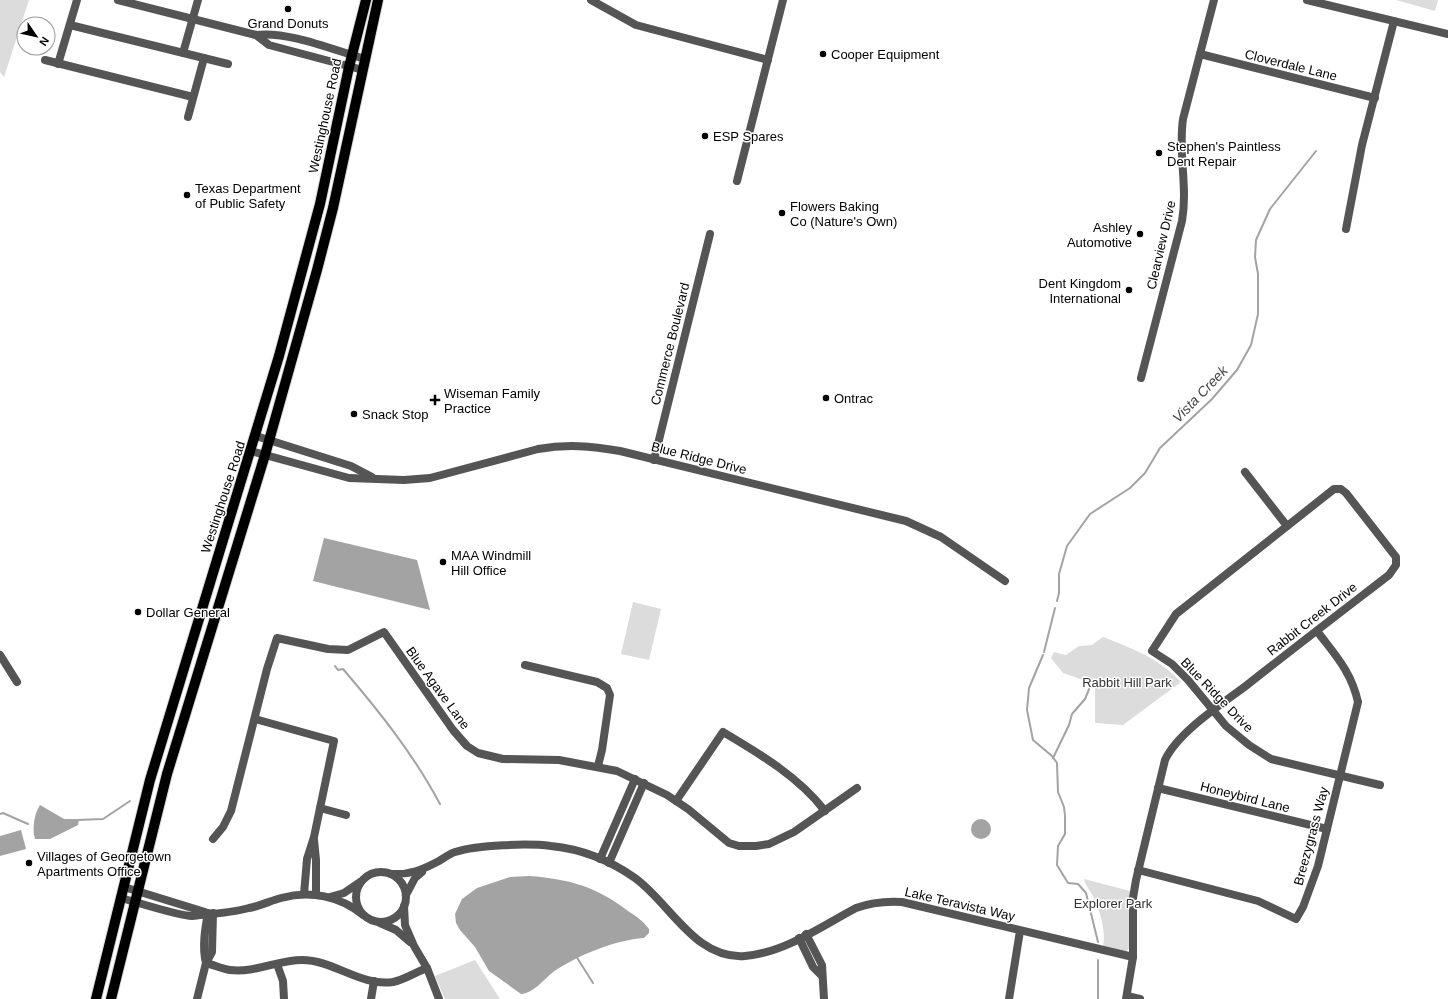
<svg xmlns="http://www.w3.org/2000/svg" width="1448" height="999" viewBox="0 0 1448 999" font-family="Arial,sans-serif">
<rect width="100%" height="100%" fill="#fff"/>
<!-- green -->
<g fill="#dcdcdc">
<path d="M0 0H29L4 77 0 72Z"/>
<path d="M1396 0H1438L1435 11Z"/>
<path d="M633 602 661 609 649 660 621 654Z"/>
<path d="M1103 637C1132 648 1160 659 1181 682L1123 725 1095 723V684L1063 673 1051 658 1054 652 1066 655 1079 646 1092 645Z"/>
<path d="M1084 879 1130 891V947L1126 952 1103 947C1106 932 1101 913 1094 898 1091 891 1086 887 1084 879Z"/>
<path d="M475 960 500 999H445L435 976Z"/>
</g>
<!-- water -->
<g fill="#a3a3a3">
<path d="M324 538 417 560 430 610 313 581Z"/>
<path d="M40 805 64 819H79L78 825 50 839H35C32 829 34 814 40 805Z"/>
<circle cx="981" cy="829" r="10"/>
<path d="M21 830 26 849 0 856V836Z"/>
<path d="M529 876C568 879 596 886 628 911 636 916 643 921 649 929V933L644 938C615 940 579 955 556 970 544 978 535 993 521 994L489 971 475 947 460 930 456 923 455 914 462 899 477 888 510 877Z"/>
</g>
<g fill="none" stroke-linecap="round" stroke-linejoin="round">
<!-- stream -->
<g stroke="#a3a3a3" stroke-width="2">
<path d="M1057 601 1059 593V574L1067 546 1090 514 1130 488 1145 473 1160 448 1212 399 1237 370 1251 345 1258 314V274L1255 257 1256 240 1270 209 1316 151"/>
<path d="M1044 652 1055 608"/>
<path d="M1043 655 1029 688 1027 710 1033 740 1052 756 1057 763 1058 792 1064 807 1065 816V834L1058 846 1057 865 1068 883 1078 884 1086 893 1098 942"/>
<path d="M335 666 338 670 343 669C379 711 414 755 440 804"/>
<path d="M1053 758 1069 725 1072 714 1085 699 1092 682"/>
<path d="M0 814 3 813 28 824"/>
<path d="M77 820 103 819 130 801"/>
<path d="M576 956 593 983"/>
<path d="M1098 999V960"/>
</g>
<!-- major casing -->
<g stroke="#dbdbdb" stroke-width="12">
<g id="major">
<path d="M96 999 150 780 279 356 320 204 349 67 366 0"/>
<path d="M111 999 167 774 265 455 317 270 333 208 378 0"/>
</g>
</g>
<!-- minor -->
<g stroke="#555" stroke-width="8">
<path d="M118 0 256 35C289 31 333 50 365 59"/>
<path d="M591 0 636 25 768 60"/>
<path d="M1307 0 1448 34"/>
<path d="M70 25 228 64"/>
<path d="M256 35 269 45 363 70"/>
<path d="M183 53 198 0"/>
<path d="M1200 54 1375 98"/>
<path d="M45 60 193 97"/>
<path d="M58 64 77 0"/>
<path d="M188 117 204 58"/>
<path d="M737 181 783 0"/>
<path d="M1346 229 1362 145 1394 21"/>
<path d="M1141 378 1182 221C1188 187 1178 153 1183 119L1214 0"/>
<path d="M256 436 351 466 372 477"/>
<path d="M251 451 349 478 404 480 430 478 538 449C567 444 591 446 620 451L906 521 941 537 1005 581"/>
<path d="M654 460 710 234"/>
<path d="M1245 472 1287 526"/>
<path d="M0 655 17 682"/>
<path d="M525 665 597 682 607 688 610 695 602 750 598 766"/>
<path d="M255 719 334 741 314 837 307 859 304 894"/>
<path d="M1158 788 1327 829"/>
<path d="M676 801 723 732C760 754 799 777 825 811"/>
<path d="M320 808 346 815"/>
<path d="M213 839 223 827 231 811 267 669 277 638 328 649 348 650 384 632 453 730 467 746 478 753 503 759 559 760 617 771 667 795 688 809 729 843 739 846H756L769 844 794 832 857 788"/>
<path d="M314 840 316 860V895"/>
<path d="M600 859 635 779"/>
<path d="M609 863 644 783"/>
<path d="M1138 870 1258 901 1296 919 1303 907 1318 866 1358 702C1351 671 1335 655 1317 631"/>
<circle cx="381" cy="897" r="25"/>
<path d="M391 874C410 875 422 870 439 861 444 858 449 854 455 852 478 845 527 843 551 846 581 849 611 861 635 878 670 903 695 960 745 956 784 953 822 926 856 908 872 902 885 901 902 902L1133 957"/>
<path d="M124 887 205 912"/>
<path d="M406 895 415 878 422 872"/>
<path d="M330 897 344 893 360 882"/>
<path d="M121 898C136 902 179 916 192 916 211 914 230 913 249 908 260 906 270 901 281 898 310 890 340 896 363 915"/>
<path d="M404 906 405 925 414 946 427 968 439 999"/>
<path d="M380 923 396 930 410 942"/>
<path d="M806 934 822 965 824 999"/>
<path d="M799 938 813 967 822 976"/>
<path d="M206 963C214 965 222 969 230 970 255 973 278 960 302 960 334 960 361 987 393 982 404 980 416 972 427 968"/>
<path d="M206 963C202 947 205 929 208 913"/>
<path d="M277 964 283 981 284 999"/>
<path d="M1127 996 1140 999"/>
<path d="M197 999 206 963 212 952 213 913"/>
<path d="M371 999 374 981"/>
<path d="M1009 999 1020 931"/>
<path d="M1126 999 1133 957V898L1136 880 1165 760C1178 732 1222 704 1247 685 1294 648 1341 612 1389 575L1396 565V557L1346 493 1341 489H1334L1176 614 1152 651 1172 664 1188 680 1226 726 1249 745 1271 759 1380 785"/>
</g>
<!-- major -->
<use href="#major" stroke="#000" stroke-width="10"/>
</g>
<!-- markers -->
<g fill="#000" stroke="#fff" stroke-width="1.5">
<circle cx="288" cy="9" r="4"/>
<circle cx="823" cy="54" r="4"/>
<circle cx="705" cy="136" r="4"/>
<circle cx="1159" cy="153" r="4"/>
<circle cx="187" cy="195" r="4"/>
<circle cx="782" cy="213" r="4"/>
<circle cx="1140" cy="234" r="4"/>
<circle cx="1129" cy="290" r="4"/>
<circle cx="826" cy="398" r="4"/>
<path d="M433 394h4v4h4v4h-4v4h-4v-4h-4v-4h4z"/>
<circle cx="354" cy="414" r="4"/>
<circle cx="443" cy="562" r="4"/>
<circle cx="138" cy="612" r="4"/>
<circle cx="29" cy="863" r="4"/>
</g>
<g text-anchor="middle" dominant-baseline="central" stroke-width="3" stroke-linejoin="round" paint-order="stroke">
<!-- poi labels -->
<g font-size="13" fill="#000" stroke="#fff" text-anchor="start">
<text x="288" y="23" text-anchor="middle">Grand Donuts</text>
<text x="831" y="54">Cooper Equipment</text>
<text x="713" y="136">ESP Spares</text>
<text x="1167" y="146">Stephen's Paintless<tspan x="1167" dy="15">Dent Repair</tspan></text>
<text x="195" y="188">Texas Department<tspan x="195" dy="15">of Public Safety</tspan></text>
<text x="790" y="206">Flowers Baking<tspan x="790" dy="15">Co (Nature's Own)</tspan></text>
<text x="1132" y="227" text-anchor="end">Ashley<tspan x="1132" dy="15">Automotive</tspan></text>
<text x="1121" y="283" text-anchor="end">Dent Kingdom<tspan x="1121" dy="15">International</tspan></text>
<text x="444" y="393">Wiseman Family<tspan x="444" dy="15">Practice</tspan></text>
<text x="834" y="398">Ontrac</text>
<text x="362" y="414">Snack Stop</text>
<text x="451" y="555">MAA Windmill<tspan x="451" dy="15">Hill Office</tspan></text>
<text x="146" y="612">Dollar General</text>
<text x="37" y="856">Villages of Georgetown<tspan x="37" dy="15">Apartments Office</tspan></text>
</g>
<!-- street labels -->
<g font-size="13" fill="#000" stroke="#fff">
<text transform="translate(1291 65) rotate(14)">Cloverdale Lane</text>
<text transform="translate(325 116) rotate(-78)">Westinghouse Road</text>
<text transform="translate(1161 245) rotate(-77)">Clearview Drive</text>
<text transform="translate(670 344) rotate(-76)">Commerce Boulevard</text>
<text transform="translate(699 458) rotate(14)">Blue Ridge Drive</text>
<text transform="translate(223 497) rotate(-72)">Westinghouse Road</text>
<text transform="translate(1312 619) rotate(-38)">Rabbit Creek Drive</text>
<text transform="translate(438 688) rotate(54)">Blue Agave Lane</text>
<text transform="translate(1217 695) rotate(46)">Blue Ridge Drive</text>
<text transform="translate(1245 797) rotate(14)">Honeybird Lane</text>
<text transform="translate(1311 836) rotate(-75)">Breezygrass Way</text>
<text transform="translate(960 904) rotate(13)">Lake Teravista Way</text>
</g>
<!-- park labels -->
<g font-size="13" fill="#333" stroke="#fff">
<text x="1127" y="682">Rabbit Hill Park</text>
<text x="1113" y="903">Explorer Park</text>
</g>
<!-- water labels -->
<g font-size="14" font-style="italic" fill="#444" stroke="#fff">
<text transform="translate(1200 394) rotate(-46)">Vista Creek</text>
</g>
</g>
<!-- north arrow -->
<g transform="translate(36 36) rotate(124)"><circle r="19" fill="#ffffff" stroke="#999999"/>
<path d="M0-3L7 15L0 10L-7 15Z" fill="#000000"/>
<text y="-6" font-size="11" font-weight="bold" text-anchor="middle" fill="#000000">N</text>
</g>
</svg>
